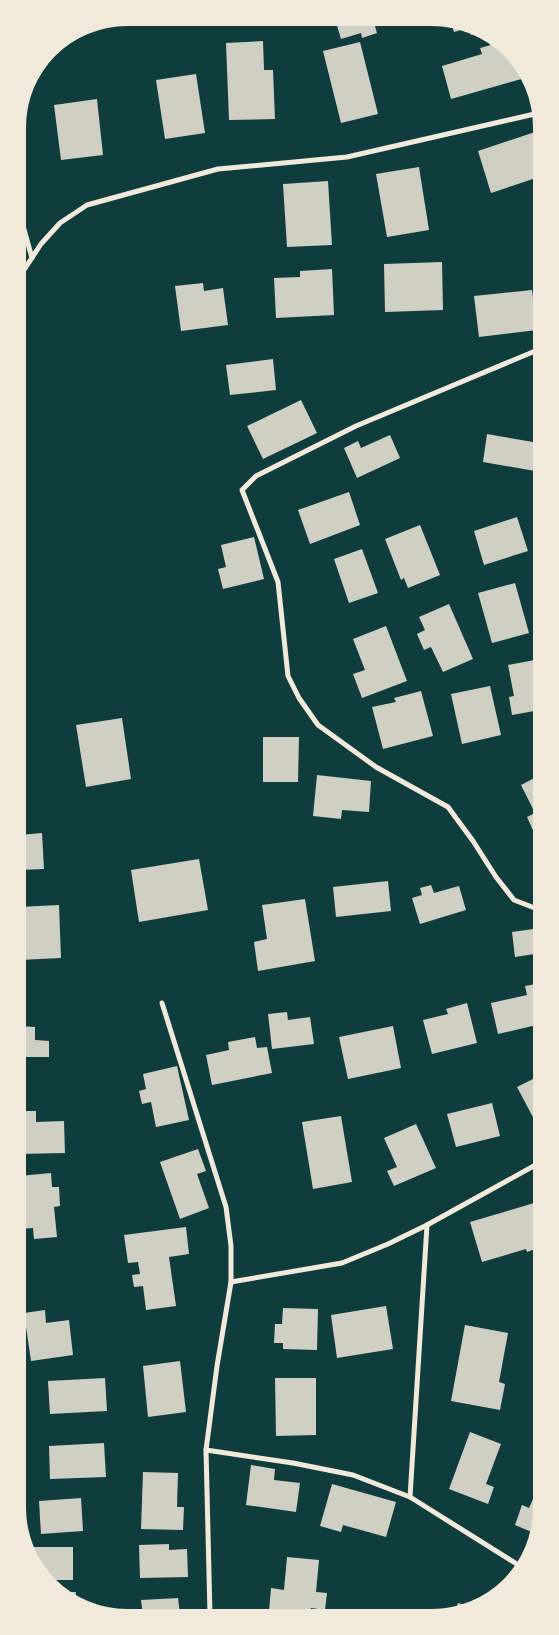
<svg xmlns="http://www.w3.org/2000/svg" width="559" height="1635" viewBox="0 0 559 1635" font-family="'Times New Roman',serif">
<rect width="100%" height="100%" fill="#0f3d3e"/>
<!-- building -->
<g fill="#cfcfc3">
<path d="M335 19H373L377 33 362 38 361 33 341 39Z"/>
<path d="M450 20H453L468 28 454 32Z"/>
<path d="M469 28 478 33 471 35Z"/>
<path d="M263 41 264 70H273L275 119 229 120 226 43Z"/>
<path d="M360 42 378 114 341 123 323 51Z"/>
<path d="M498 43 509 50 525 78 451 99 442 66 482 54 480 48Z"/>
<path d="M196 74 205 133 165 139 156 80Z"/>
<path d="M97 99 103 155 61 160 54 105Z"/>
<path d="M538 131 539 136V177L491 193 478 151Z"/>
<path d="M419 167 429 230 387 237 376 174Z"/>
<path d="M328 181 332 245 287 247 283 184Z"/>
<path d="M442 262 443 310 385 312 384 264Z"/>
<path d="M332 269 334 315 276 318 274 278 300 277V271Z"/>
<path d="M203 283 204 291 223 288 228 325 181 331 175 286Z"/>
<path d="M532 290 537 330 479 337 474 296Z"/>
<path d="M273 359 276 390 230 395 226 365Z"/>
<path d="M301 400 317 433 263 459 247 426Z"/>
<path d="M487 434 539 443 535 471 483 462Z"/>
<path d="M390 435 400 458 357 478 344 448 358 441 361 448Z"/>
<path d="M349 492 360 525 310 544 298 510Z"/>
<path d="M517 517 528 551 484 565 474 531Z"/>
<path d="M420 525 440 575 408 588 404 578 401 580 385 539Z"/>
<path d="M254 537 264 579 223 589 218 569 226 567 221 545Z"/>
<path d="M362 549 378 593 349 603 334 559Z"/>
<path d="M515 583 529 633 492 643 478 593Z"/>
<path d="M449 604 473 659 443 672 431 647 424 650 417 634 425 630 419 617Z"/>
<path d="M386 626 407 681 362 698 353 674 365 670 353 639Z"/>
<path d="M540 659V710L512 715 509 697 514 696 508 665Z"/>
<path d="M490 686 501 735 462 744 451 694Z"/>
<path d="M421 691 433 736 383 749 372 707 396 702 394 698Z"/>
<path d="M122 718 131 779 86 787 76 725Z"/>
<path d="M263 737H299L298 782H263Z"/>
<path d="M317 775 371 781 369 812 342 810 341 819 313 816Z"/>
<path d="M540 775V835L536 837 527 817 535 813 521 785Z"/>
<path d="M42 833 44 869 19 870V835Z"/>
<path d="M199 859 208 910 139 922 131 870Z"/>
<path d="M388 881 391 911 336 917 333 887Z"/>
<path d="M431 885 434 893 459 886 466 910 420 924 412 898 422 895 420 888Z"/>
<path d="M305 899 315 961 258 971 254 942 267 939 262 905Z"/>
<path d="M59 905 61 958 19 960V907Z"/>
<path d="M540 928 541 953 515 957 512 932Z"/>
<path d="M541 983V1024L498 1034 491 1003 527 995 525 986Z"/>
<path d="M467 1003 477 1043 432 1054 423 1020 448 1014 446 1009Z"/>
<path d="M287 1012 288 1020 310 1017 314 1044 272 1049 268 1014Z"/>
<path d="M19 1026 35 1027V1040L49 1041V1057H19Z"/>
<path d="M393 1026 401 1068 348 1079 339 1037Z"/>
<path d="M255 1037 257 1048 267 1047 272 1073 212 1085 206 1055 229 1050 228 1042Z"/>
<path d="M177 1066 189 1120 156 1127 151 1102 142 1104 139 1091 146 1089 143 1074Z"/>
<path d="M541 1075V1118L535 1121 517 1087Z"/>
<path d="M492 1103 500 1136 456 1147 447 1114Z"/>
<path d="M19 1111H36V1122L64 1121 65 1153 19 1154Z"/>
<path d="M341 1116 352 1182 313 1189 302 1122Z"/>
<path d="M416 1124 436 1168 394 1186 387 1171 397 1167 384 1138Z"/>
<path d="M198 1149 206 1171 197 1174 209 1208 180 1219 160 1162Z"/>
<path d="M51 1173 52 1187H59L60 1206 54 1207 57 1237 34 1239 33 1228 19 1229V1176Z"/>
<path d="M541 1201V1247L527 1252 526 1249 482 1262 470 1222Z"/>
<path d="M186 1227 189 1254 169 1257 176 1306 146 1310 143 1286 134 1287 132 1275 140 1274 138 1262 128 1263 124 1235Z"/>
<path d="M386 1306 393 1349 337 1358 331 1315Z"/>
<path d="M283 1308 318 1309 317 1350 283 1349V1343H274L275 1324H282Z"/>
<path d="M45 1310 46 1323 69 1320 73 1355 31 1361 24 1313Z"/>
<path d="M465 1325 508 1333 499 1382 505 1384 500 1410 451 1401Z"/>
<path d="M180 1361 186 1412 148 1417 143 1366Z"/>
<path d="M105 1378 107 1411 50 1414 48 1381Z"/>
<path d="M275 1378H316V1435L276 1436Z"/>
<path d="M470 1432 501 1444 486 1484 494 1487 488 1504 449 1489Z"/>
<path d="M104 1443 106 1477 50 1479 49 1446Z"/>
<path d="M251 1465 275 1469 274 1480 300 1483 296 1512 246 1505Z"/>
<path d="M143 1472 178 1473 177 1507H184L183 1530 141 1529Z"/>
<path d="M540 1483 541 1484V1514L534 1533 515 1525 522 1505 529 1508Z"/>
<path d="M332 1484 396 1502 386 1537 343 1525 341 1532 320 1526Z"/>
<path d="M81 1498 83 1531 41 1534 39 1501Z"/>
<path d="M169 1544V1550L187 1549 188 1577 140 1578 139 1545Z"/>
<path d="M29 1547H73V1580H47Z"/>
<path d="M287 1557 319 1560 316 1592 327 1593 325 1610 311 1608 310 1615 269 1611 271 1588 284 1590Z"/>
<path d="M61 1592H76L75 1599 62 1592Z"/>
<path d="M178 1598 180 1615H143L141 1600Z"/>
<path d="M458 1603 469 1606 454 1615Z"/>
<path d="M370 1610 388 1615H368Z"/>
</g>
<g fill="none" stroke-linecap="round" stroke-linejoin="round">
<!-- minor -->
<g stroke="#f1e9da" stroke-width="5">
<path d="M18 208 32 258"/>
<path d="M18 279 41 244 60 223 87 205 218 169 347 157 539 113"/>
<path d="M540 349 356 426 256 476 242 490 278 582 288 676 299 698 318 725 376 767 448 807 473 841 496 877 514 900 540 910"/>
<path d="M162 1003 226 1207 231 1246V1282L217 1366 206 1450 210 1615"/>
<path d="M231 1282 342 1263 388 1244 427 1225 541 1162"/>
<path d="M206 1450 293 1463 353 1475 410 1497 520 1566"/>
<path d="M410 1497 427 1225"/>
</g>
</g>
<!-- crop -->
<path d="M0 0H559V1635H0ZM127 26H432A101 101 0 0 1 533 127V1508A101 101 0 0 1 432 1609H127A101 101 0 0 1 26 1508V127A101 101 0 0 1 127 26Z" fill="#f1e9da" fill-rule="evenodd"/>
</svg>
